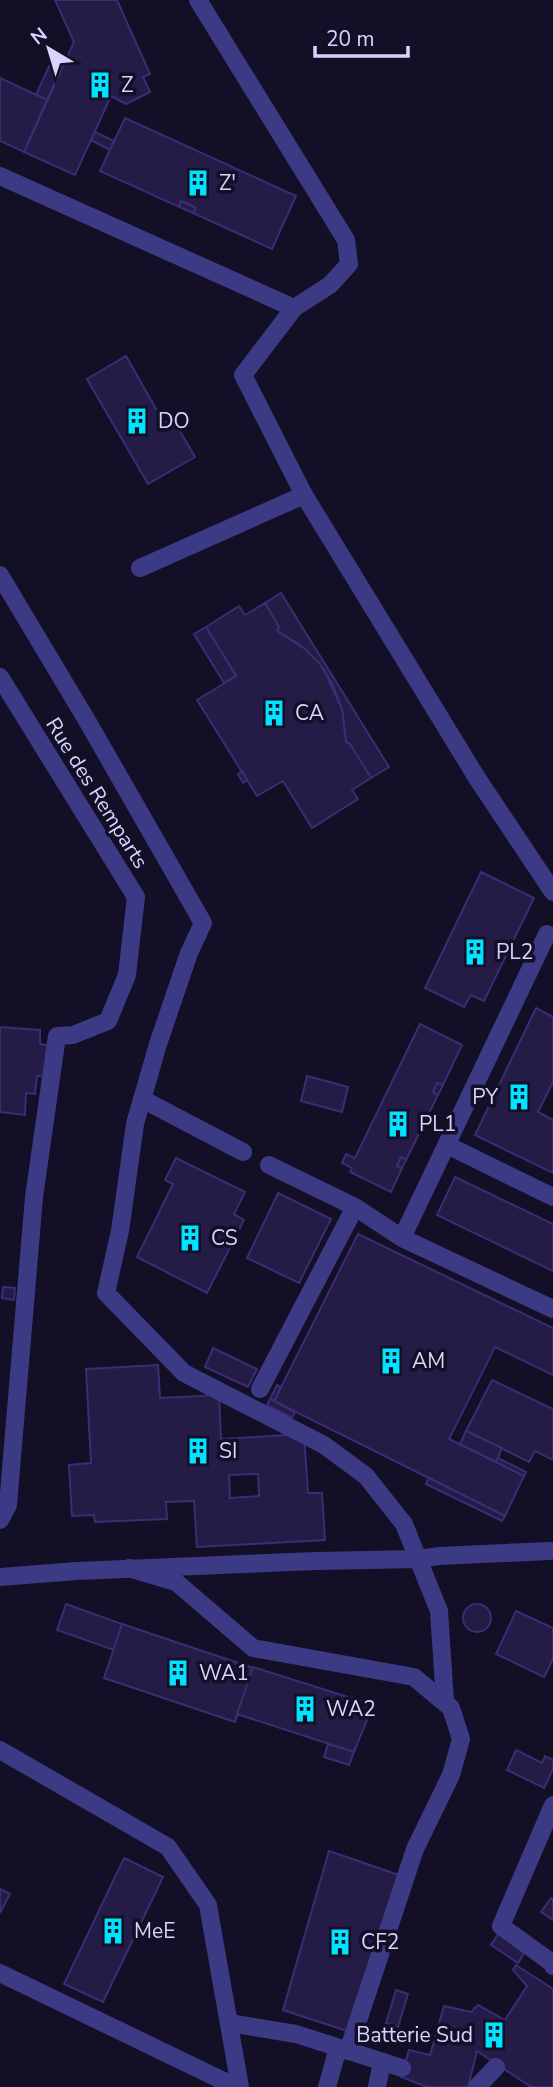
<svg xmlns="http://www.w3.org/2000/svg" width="553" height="2087" viewBox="0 0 553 2087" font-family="'Nunito Sans',sans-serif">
<rect width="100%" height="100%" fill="#130f26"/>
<!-- building -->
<g fill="#241b47" stroke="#3b2d73" stroke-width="2" fill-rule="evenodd">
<path d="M55 0H117L150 74 143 77 150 92 126 104 111 96 75 175 24 152 74 42Z"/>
<path d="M56 51 67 56 47 100 36 95Z"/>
<path d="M0 78 47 100 24 152 0 141Z"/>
<path d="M125 118 296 196 272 249 193 213 196 208 181 201 179 207 100 171Z"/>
<path d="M95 132 114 141 110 150 91 140Z"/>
<path d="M181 201 196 208 193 213 179 207Z"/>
<path d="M126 356 164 423 173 419 195 457 148 484 87 379Z"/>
<path d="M281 593 389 767 371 778 350 744 346 742 342 709 332 683 323 669 299 644 277 631 279 627 265 603Z"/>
<path d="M265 603 279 627 277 631 305 649 320 664 327 676 342 709 346 742 350 744 371 778 352 790 358 799 312 828 283 781 257 796 197 700 236 676 206 627 239 606 245 615Z"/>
<path d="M206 627 236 676 224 683 194 634Z"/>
<path d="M242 771 247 780 243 783 238 774Z"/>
<path d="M481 872 534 898 484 1001 471 995 464 1007 425 988Z"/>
<path d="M536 1008 553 1017V1082L538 1112 553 1120V1173L475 1135Z"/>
<path d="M420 1024 462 1045 443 1085 437 1083 433 1092 438 1095 406 1160 401 1157 397 1166 402 1168 391 1192 350 1172 352 1168 342 1163 346 1154 355 1158Z"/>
<path d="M0 1027 40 1030V1044L47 1045 45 1077 37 1076 35 1094 26 1093 25 1115 0 1112Z"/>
<path d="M307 1076 348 1087 342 1112 301 1101Z"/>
<path d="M437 1083 443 1085 438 1095 433 1092Z"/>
<path d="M401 1157 406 1160 402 1168 397 1166Z"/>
<path d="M176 1158 245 1192 234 1214 244 1220 207 1293 137 1257 173 1184 165 1180Z"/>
<path d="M455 1177 553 1224V1271L437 1215Z"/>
<path d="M278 1193 331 1219 299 1283 247 1258Z"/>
<path d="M358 1234 553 1328V1375L495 1347 449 1439 524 1476 505 1516 274 1401Z"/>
<path d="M3 1287 15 1288 14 1300 2 1298Z"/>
<path d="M213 1348 257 1369 248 1387 205 1367Z"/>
<path d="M158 1365 160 1398 219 1395 221 1439 304 1434 308 1493H322L325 1540 197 1547 194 1501 166 1502 167 1519 95 1522 94 1515 72 1516 69 1465 91 1463 86 1369ZM258 1474 259 1496 230 1498 229 1475Z"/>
<path d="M492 1380 553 1409V1460L535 1451 529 1462 466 1431Z"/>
<path d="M277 1385 281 1387 274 1401 270 1399Z"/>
<path d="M270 1399 295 1412 292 1418 267 1405Z"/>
<path d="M466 1431 502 1448 496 1462 460 1444Z"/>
<path d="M498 1458 526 1472 524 1476 496 1462Z"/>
<path d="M429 1478 505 1516 502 1521 426 1484Z"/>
<path d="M66 1604 122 1624 114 1650 57 1630Z"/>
<circle cx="477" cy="1618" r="14"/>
<path d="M516 1611 553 1628V1659L544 1677 496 1654Z"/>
<path d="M122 1624 253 1668 235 1722 104 1678Z"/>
<path d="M253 1667 373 1705 354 1752 237 1714Z"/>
<path d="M328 1744 354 1752 349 1765 324 1757Z"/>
<path d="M516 1750 542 1763 545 1756 553 1760V1769L544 1788 507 1770Z"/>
<path d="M329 1851 399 1875 350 2032 283 2010Z"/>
<path d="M124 1858 163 1877 103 2002 64 1984Z"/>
<path d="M0 1889 10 1894 0 1913Z"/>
<path d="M551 1898 553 1899V1920L541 1912Z"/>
<path d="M499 1933 526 1950 518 1963 491 1945Z"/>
<path d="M516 1965 553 1989V2087H531L477 2051 468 2087H427L401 2077 409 2050 430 2055 444 2006 471 2012 478 2005 505 2020 527 1986 513 1970Z"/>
<path d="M396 1990 408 1994 398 2027 386 2023Z"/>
</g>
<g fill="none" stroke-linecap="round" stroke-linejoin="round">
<!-- service -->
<g stroke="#3d3a85" stroke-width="18">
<path d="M198 0 346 240 349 264 330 285 294 308 243 375 304 495 477 778 553 892"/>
<path d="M0 176 294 308"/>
<path d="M140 568 304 495"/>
<path d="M0 575 89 724 203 923 189 953 158 1044 135 1124 120 1231 106 1293 184 1373 324 1445 366 1476 404 1524 439 1611 445 1702"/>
<path d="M0 677 136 897 127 975 108 1021 73 1035 57 1036 34 1197 8 1505 0 1520"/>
<path d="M142 1099 243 1152"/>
<path d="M447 1145 553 1197"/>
<path d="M269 1165 355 1207 402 1238 553 1309"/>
<path d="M402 1238 547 934"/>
<path d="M260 1389 355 1207"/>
<path d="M129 1568 176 1582 253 1648 414 1677 451 1708 461 1739 451 1775 415 1849 348 2051"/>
<path d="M0 1577 77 1571 316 1561 418 1559 440 1556 549 1551"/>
<path d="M0 1750 168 1847 208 1905 240 2087"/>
<path d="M553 1805 501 1926 552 1963 553 1966"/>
<path d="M0 1973 236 2087"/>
<path d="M229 2023 296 2034 402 2068"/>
<path d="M327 2087 338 2048"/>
<path d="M377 2087 382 2062"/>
<path d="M477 2087 496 2067"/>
</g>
</g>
<!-- icons -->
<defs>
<g id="building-bare" transform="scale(2.1)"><path d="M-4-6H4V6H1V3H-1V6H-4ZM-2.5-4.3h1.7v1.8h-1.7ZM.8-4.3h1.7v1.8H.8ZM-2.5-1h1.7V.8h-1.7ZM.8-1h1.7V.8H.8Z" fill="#00e5ff" stroke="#130f26" stroke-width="2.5" paint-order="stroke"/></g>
</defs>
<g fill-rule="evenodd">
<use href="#building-bare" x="100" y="85"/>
<use href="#building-bare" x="198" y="183"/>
<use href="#building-bare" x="137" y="421"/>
<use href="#building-bare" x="274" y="713"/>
<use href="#building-bare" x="475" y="952"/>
<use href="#building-bare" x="519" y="1097"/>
<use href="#building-bare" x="398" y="1124"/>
<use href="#building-bare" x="190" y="1238"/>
<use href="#building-bare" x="391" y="1361"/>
<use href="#building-bare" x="198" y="1451"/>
<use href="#building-bare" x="178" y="1673"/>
<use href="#building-bare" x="305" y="1709"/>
<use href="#building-bare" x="113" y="1931"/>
<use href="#building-bare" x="340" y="1942"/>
<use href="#building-bare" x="494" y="2035"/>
</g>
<g text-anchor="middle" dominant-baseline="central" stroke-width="7" stroke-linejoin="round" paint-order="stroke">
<!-- poi labels -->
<g font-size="21" fill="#d9d4ff" stroke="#130f26" text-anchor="start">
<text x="121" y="85">Z</text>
<text x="219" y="183">Z'</text>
<text x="158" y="421">DO</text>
<text x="295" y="713">CA</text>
<text x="496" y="952">PL2</text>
<text x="498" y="1097" text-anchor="end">PY</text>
<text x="419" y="1124">PL1</text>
<text x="211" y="1238">CS</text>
<text x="412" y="1361">AM</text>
<text x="219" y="1451">SI</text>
<text x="199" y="1673">WA1</text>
<text x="326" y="1709">WA2</text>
<text x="134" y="1931">MeE</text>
<text x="361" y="1942">CF2</text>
<text x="473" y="2035" text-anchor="end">Batterie Sud</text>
</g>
<!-- street labels -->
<g font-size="21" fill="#d9d4ff" stroke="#130f26">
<text transform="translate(97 793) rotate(58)">Rue des Remparts</text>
</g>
</g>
<!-- north arrow -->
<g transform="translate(49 49) rotate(322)" stroke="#130f26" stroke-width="5" paint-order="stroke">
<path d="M0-5L12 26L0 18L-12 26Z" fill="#d9d4ff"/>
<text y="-10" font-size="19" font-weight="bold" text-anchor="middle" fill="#d9d4ff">N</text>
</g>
<!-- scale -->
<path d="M315 46v10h93v-10" fill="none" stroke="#d9d4ff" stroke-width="3.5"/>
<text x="326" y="46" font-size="21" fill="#d9d4ff" stroke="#130f26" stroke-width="5" paint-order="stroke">20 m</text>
</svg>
